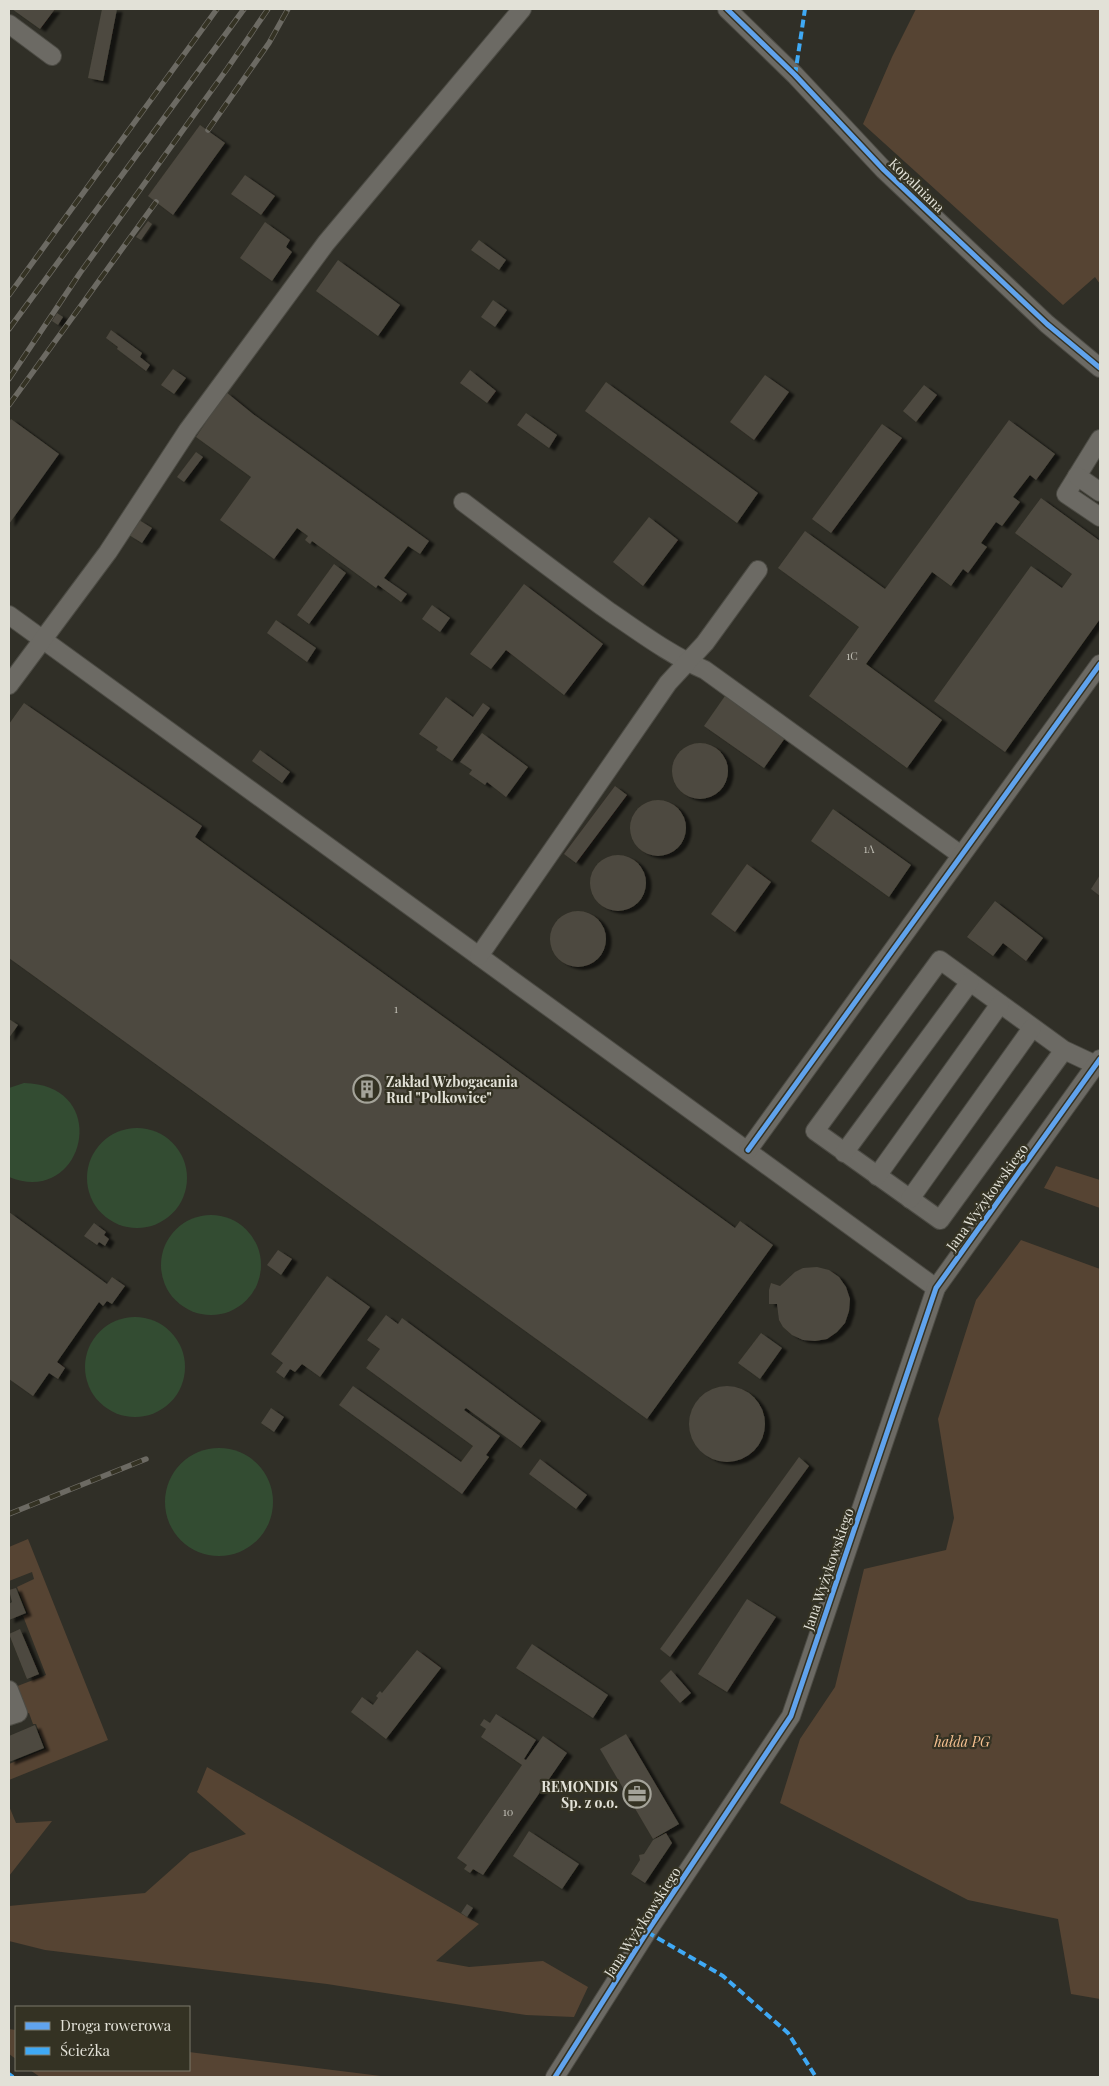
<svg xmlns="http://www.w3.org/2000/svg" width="1109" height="2086" viewBox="0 0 1109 2086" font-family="'Playfair Display',serif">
<defs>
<filter id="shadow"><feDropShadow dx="5.5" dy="3" stdDeviation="1" flood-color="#0009"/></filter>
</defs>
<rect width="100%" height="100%" fill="#302f27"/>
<!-- green -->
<g fill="#564433">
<path d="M916 9H1100V284L1095 277 1063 305 863 124 892 57Z"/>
<path d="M1056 1166 1100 1180V1208L1044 1188Z"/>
<path d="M1021 1240 1100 1269V1999L1071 1994 1058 1919 968 1900 780 1803 800 1739 835 1687 864 1569 946 1550 954 1518 938 1419 976 1300Z"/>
<path d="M28 1539 108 1740 9 1780V1764L46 1749 36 1724H33L29 1713 26 1714 15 1687 46 1675 23 1616 28 1614 17 1587 34 1579 32 1572 9 1581V1547Z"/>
<path d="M207 1767 479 1924 436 1961 469 1967 543 1961 588 1987 574 2017 526 2015 327 1984 45 1950 9 1941V1906L145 1893 190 1853 246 1834 197 1792Z"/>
<path d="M9 1806 16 1823 52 1821 9 1876Z"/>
<path d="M9 2029 16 2030V2059L9 2054Z"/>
<path d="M189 2052 389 2077H40L30 2070H189Z"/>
</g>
<!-- water -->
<g fill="#334c32">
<path d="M24 1083C114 1085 84 1208 9 1177V1088Z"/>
<circle cx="137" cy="1178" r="50"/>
<circle cx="211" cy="1265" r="50"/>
<circle cx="135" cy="1367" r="50"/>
<circle cx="219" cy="1502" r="54"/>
</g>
<!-- building -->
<g fill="#4d493f" filter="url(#shadow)">
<path d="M12 9H55L40 29Z"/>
<path d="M102 9H117L103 81 88 78Z"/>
<path d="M200 125 225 143 173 215 148 196Z"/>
<path d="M245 175 275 196 261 215 231 194Z"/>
<path d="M148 221 152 224 141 240 136 237Z"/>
<path d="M265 222 290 240 286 247 292 252 272 281 240 258Z"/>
<path d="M479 240 506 260 499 270 471 250Z"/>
<path d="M338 260 400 305 378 336 316 291Z"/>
<path d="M493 300 507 310 495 327 481 317Z"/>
<path d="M57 313 63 317 58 325 52 321Z"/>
<path d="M111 330 142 353 140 357 150 365 146 371 117 349 118 347 106 338Z"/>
<path d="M173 369 186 378 174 394 161 385Z"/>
<path d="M470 370 496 391 487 403 460 383Z"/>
<path d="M765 375 789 392 754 440 730 422Z"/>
<path d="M606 382 758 493 737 523 585 411Z"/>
<path d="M924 385 937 395 916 422 903 411Z"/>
<path d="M226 392 253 414 429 541 420 554 408 546 384 578 407 594 401 602 378 585 376 588 312 541 310 544 305 540 308 536 297 528 274 559 220 520 251 477 196 437Z"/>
<path d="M526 413 557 435 549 448 517 425Z"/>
<path d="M11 419 59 454 9 524V422Z"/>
<path d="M1009 420 1055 454 1036 480 1030 475 1013 497 1020 502 1002 526 996 522 981 543 987 547 968 573 963 569 951 586 932 572 866 664 942 720 907 768 809 696 859 627 778 568 805 531 885 589Z"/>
<path d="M882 424 902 438 831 533 812 519Z"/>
<path d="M196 452 203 457 184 482 177 477Z"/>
<path d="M1041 498 1100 541V619L1005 752 934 701 1031 566 1062 588 1072 574 1015 533Z"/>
<path d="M649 517 678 540 643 586 613 562Z"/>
<path d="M139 520 152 528 142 543 129 535Z"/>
<path d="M334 564 346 573 309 624 297 615Z"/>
<path d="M524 584 603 644 564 695 506 650 491 669 470 654Z"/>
<path d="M432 605 450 618 440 632 422 619Z"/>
<path d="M276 620 316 648 307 662 267 633Z"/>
<path d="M725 696 785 738 764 768 704 726Z"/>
<path d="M446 697 473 717 483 703 490 708 452 761 436 750 438 747 419 734Z"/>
<path d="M24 703 202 826 195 837 735 1228 740 1221 773 1245 647 1419 9 958V724Z"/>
<path d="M482 733 528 767 506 797 487 782 485 785 469 774 472 770 460 762Z"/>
<circle cx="700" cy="771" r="28"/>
<path d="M260 750 290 772 282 783 252 761Z"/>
<path d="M615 786 627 795 576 863 564 854Z"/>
<circle cx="658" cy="828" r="28"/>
<path d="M833 809 911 865 889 897 811 841Z"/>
<circle cx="618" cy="883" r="28"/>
<path d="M747 864 771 882 735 932 711 914Z"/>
<path d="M1100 875V896L1091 889Z"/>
<path d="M995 901 1043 938 1026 961 1003 943 993 956 967 937Z"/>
<circle cx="578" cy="939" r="28"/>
<path d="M9 1019 18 1025 9 1038Z"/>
<path d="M9 1212 107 1284 112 1277 125 1286 112 1304 107 1301 103 1306 99 1302 57 1362 65 1368 58 1379 49 1373 33 1396 9 1379Z"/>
<path d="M94 1223 106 1232 104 1235 109 1239 105 1246 99 1242 97 1245 84 1236Z"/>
<path d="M278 1250 292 1259 281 1275 267 1265Z"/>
<path d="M817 1267 829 1270 839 1277 846 1287 850 1299 849 1311 845 1323 837 1332 827 1339 815 1341 803 1340 792 1335 783 1327 779 1320 777 1304H769V1290L771 1283 780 1286 795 1272 803 1268Z"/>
<path d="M327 1276 370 1307 320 1377 302 1364 295 1372 290 1369 284 1378 276 1372 283 1363 271 1354Z"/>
<path d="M386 1315 398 1324 402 1318 541 1421 521 1448 466 1408 464 1410 500 1436 486 1455 489 1457 462 1494 339 1405 353 1386 461 1462 473 1446 366 1368 380 1349 367 1340Z"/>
<path d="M761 1333 782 1348 760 1379 738 1363Z"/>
<circle cx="727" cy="1424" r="38"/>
<path d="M271 1408 284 1417 274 1432 261 1423Z"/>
<path d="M799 1457 809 1466 670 1657 660 1649Z"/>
<path d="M540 1459 587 1495 576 1509 529 1474Z"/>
<path d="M16 1588 26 1613 9 1620V1604L12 1602 9 1590Z"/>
<path d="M747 1599 776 1617 727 1692 698 1674Z"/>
<path d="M20 1629 39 1674 27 1679 9 1634Z"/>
<path d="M532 1644 608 1695 593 1718 516 1668Z"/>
<path d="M417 1650 441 1668 386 1739 351 1712 362 1697 373 1705 378 1698 376 1696 380 1691 382 1693Z"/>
<path d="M671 1670 691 1693 680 1703 660 1681Z"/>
<path d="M496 1714 536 1740 524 1759 526 1760 543 1736 567 1753 483 1875 473 1869 470 1873 464 1869 467 1865 457 1858 522 1765 481 1737 486 1729 480 1725 484 1719 490 1723Z"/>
<path d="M35 1725 44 1748 9 1762V1736Z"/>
<path d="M626 1734 679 1824 653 1839 600 1749Z"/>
<path d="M529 1831 579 1864 562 1889 513 1856Z"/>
<path d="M666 1833 672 1843 645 1883 631 1874 640 1860 639 1855 644 1854 653 1840Z"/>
<path d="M467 1904 473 1908 467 1917 461 1913Z"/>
</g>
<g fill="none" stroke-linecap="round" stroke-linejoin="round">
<!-- minor casing -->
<g stroke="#4c4b44" stroke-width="20">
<g id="minor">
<path d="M727 9 795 75 884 170 1047 324 1100 368"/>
<path d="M9 24 52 56"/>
<path d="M1100 439 1066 494 1100 517"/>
<path d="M1077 476 1100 492"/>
<path d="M463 502C512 539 560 576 610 612 641 633 670 655 705 670L961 855"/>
<path d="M9 615 936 1288"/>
<path d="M9 685 108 552 188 430 326 243 522 9"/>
<path d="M479 956 668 683 705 643 758 570"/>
<path d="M1064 1050 940 1220 815 1131 940 960 1064 1050 1096 1065"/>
<path d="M748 1150 1100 664"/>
<path d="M844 1153 970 982"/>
<path d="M877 1176 1000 1004"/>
<path d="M910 1199 1032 1028"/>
<path d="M9 1690 18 1713 9 1716"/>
<path d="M555 2077 647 1932 791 1716 936 1288 1100 1059"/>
</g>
</g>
<!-- minor -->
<use href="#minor" stroke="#6c6a64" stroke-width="18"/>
<!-- rail casing -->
<g stroke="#6c6a63" stroke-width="5.5">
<g id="rail">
<path d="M208 130 269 43 288 9"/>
<path d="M9 295 217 9"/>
<path d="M9 329 244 9"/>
<path d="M9 379 80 273 227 69 268 9"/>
<path d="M9 405 156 202"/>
<path d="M9 1514 146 1459"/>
</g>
</g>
<!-- rail -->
<use href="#rail" stroke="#343223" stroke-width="4" stroke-dasharray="11" stroke-linecap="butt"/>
<!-- quiet -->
<g stroke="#3fa9f5" stroke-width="4" stroke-dasharray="8 4" stroke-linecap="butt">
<path d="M795 75 805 9"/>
<path d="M647 1932 723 1976 788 2033 816 2077"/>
<path d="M9 2074 13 2077"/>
</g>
<!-- cycleway casing -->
<g stroke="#343223" stroke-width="8">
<g id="cycleway">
<path d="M727 9 795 75 884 170 1047 324 1100 368"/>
<path d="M748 1150 1100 664"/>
<path d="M555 2077 647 1932 791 1716 936 1288 1100 1059"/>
</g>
</g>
<!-- cycleway -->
<use href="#cycleway" stroke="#60a3ed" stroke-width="5"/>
</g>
<!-- icons -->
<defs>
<g id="building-ring" transform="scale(1.4375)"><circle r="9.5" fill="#343223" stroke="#a4a399" stroke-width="1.5"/><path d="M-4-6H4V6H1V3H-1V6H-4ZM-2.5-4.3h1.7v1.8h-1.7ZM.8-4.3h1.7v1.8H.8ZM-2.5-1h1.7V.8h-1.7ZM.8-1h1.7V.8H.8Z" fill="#a4a399"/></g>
<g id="office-ring" transform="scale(1.4375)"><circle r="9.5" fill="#343223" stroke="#a4a399" stroke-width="1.5"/><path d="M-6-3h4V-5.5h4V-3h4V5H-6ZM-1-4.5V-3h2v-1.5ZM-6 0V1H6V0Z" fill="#a4a399"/></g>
</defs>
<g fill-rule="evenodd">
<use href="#building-ring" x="367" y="1089"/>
<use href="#office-ring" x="637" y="1794"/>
</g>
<g text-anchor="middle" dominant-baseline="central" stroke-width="4.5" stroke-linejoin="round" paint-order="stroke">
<!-- number labels -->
<g font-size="11" fill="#bdbbb1">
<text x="852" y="655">1C</text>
<text x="869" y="848">1A</text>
<text x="396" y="1008">1</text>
<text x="508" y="1811">10</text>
</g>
<!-- street labels -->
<g font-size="14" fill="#e2e1d7" stroke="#343223">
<text transform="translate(917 185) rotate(44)">Kopalniana</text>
<text transform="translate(987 1197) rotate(-54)">Jana Wyżykowskiego</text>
<text transform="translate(828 1569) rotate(-71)">Jana Wyżykowskiego</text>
<text transform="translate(642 1922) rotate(-57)">Jana Wyżykowskiego</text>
</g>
<!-- poi labels -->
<g font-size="14" font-weight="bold" fill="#e2e1d7" stroke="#343223" text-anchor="start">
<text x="386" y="1081">Zakład Wzbogacania<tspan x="386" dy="16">Rud "Polkowice"</tspan></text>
<text x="618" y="1786" text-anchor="end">REMONDIS<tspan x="618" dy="16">Sp. z o.o.</tspan></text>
</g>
<!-- park labels -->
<g font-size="14" font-style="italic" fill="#f7c291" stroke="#343223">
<text x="962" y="1741">hałda PG</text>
</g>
</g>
<!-- border -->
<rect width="1109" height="2086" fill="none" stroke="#e2e1d7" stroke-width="20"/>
<!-- legend -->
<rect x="15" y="2006" width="175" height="65" fill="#343223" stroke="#7a786b"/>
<rect x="25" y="2022" width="25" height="8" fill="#60a3ed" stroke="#7a786b"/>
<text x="60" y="2031" font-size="15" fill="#e2e1d7">Droga rowerowa</text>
<rect x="25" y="2047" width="25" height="8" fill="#3fa9f5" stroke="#7a786b"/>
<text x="60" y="2056" font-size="15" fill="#e2e1d7">Ścieżka</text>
</svg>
